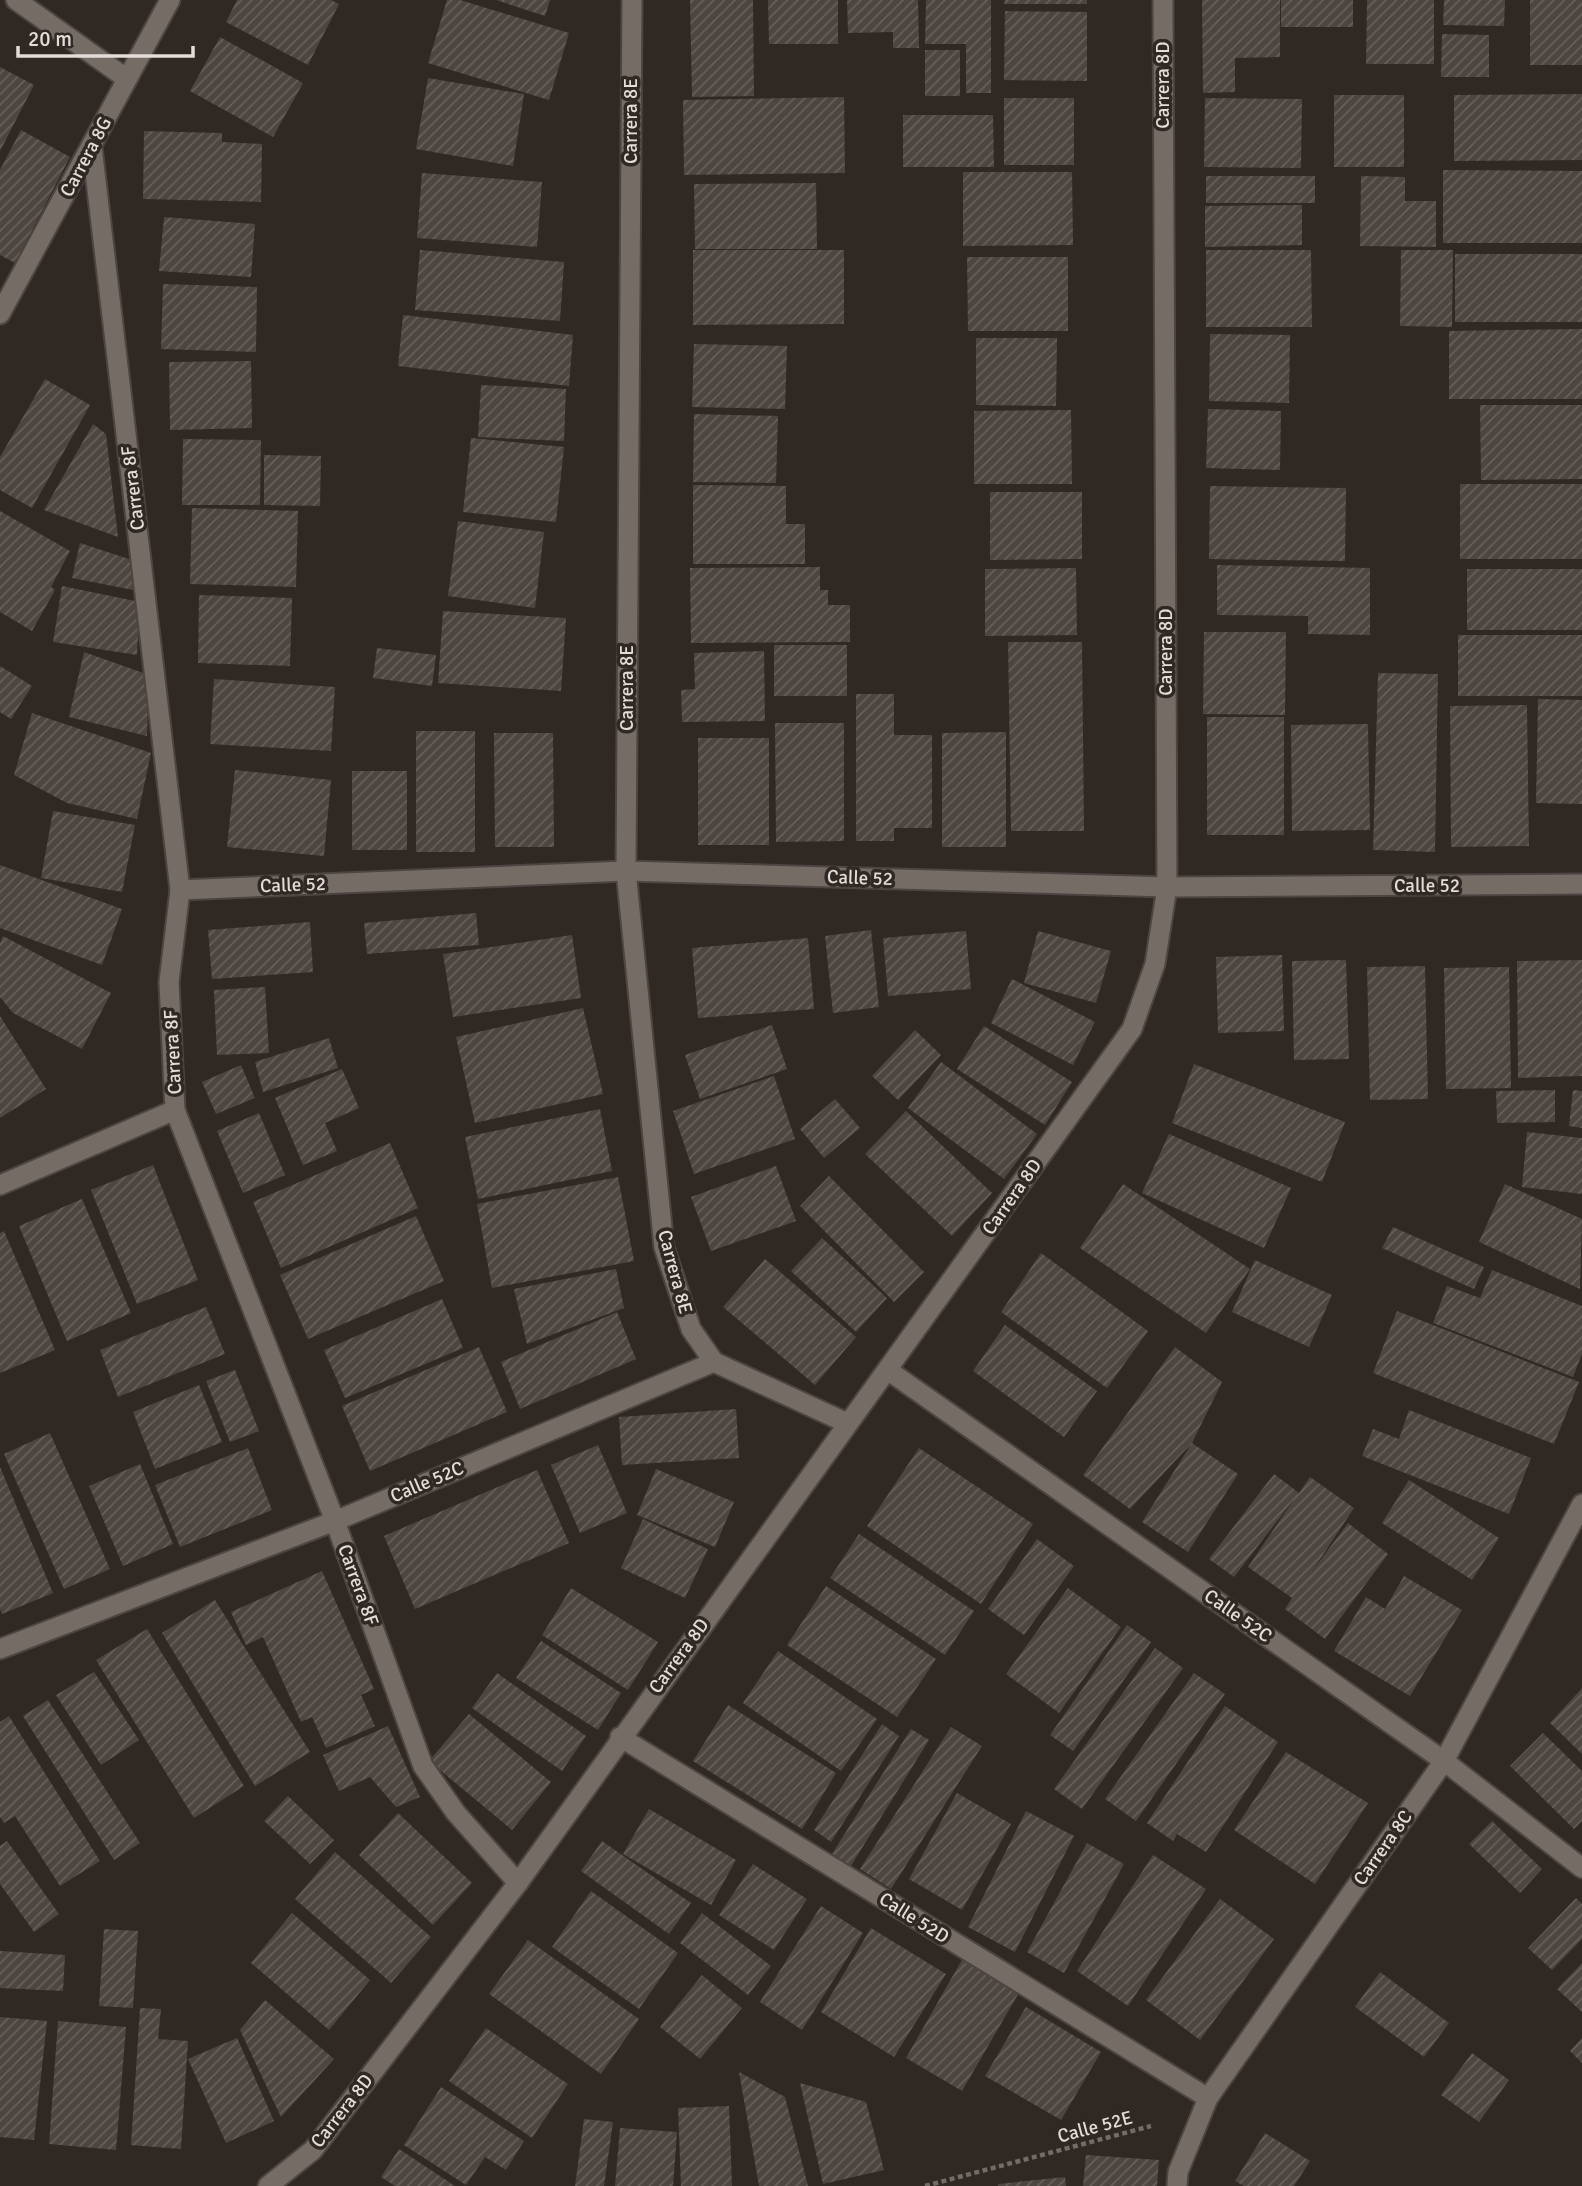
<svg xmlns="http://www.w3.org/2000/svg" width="1582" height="2186" viewBox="0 0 1582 2186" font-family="Signika,sans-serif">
<defs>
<pattern id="building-hatch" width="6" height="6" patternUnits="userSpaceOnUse" patternTransform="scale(1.75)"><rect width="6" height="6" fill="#4d453f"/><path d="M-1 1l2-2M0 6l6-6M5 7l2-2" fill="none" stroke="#665f5a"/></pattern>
</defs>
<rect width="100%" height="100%" fill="#2f2823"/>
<!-- building -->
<g fill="url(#building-hatch)">
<path d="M237 0H331L339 4 308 65 226 22Z"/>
<path d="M447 0H460L569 33 549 100 428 63Z"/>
<path d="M496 0H550L545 16Z"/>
<path d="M690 0H753L754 96 692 97Z"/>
<path d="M768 0H838V44H769Z"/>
<path d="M847 0H918L919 48H893V32L848 33Z"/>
<path d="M926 0H991V93H966V44H925Z"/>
<path d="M1005 0H1087V4H1004Z"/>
<path d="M1202 0H1280V57L1235 58V92L1203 93Z"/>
<rect x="1281" y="0" width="72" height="27"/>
<path d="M1367 0H1434V64H1366Z"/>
<path d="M1444 0H1505L1504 26 1443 25Z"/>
<rect x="1530" y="0" width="52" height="65"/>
<path d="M1005 11 1087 12V81L1004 80Z"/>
<path d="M1442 34 1489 35V77H1441Z"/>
<path d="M220 37 303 83 273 137 190 91Z"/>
<rect x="925" y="50" width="35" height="46"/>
<path d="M0 67 34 85 0 151Z"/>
<path d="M428 78 524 94 513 166 416 149Z"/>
<path d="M1582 94V160L1454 161V95Z"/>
<rect x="1334" y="95" width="70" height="72"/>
<path d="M844 97 845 173 684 175 683 100Z"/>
<rect x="1004" y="98" width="70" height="67"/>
<path d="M1205 98 1302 99 1301 168 1204 167Z"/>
<path d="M903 115H993L994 167H903Z"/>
<path d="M21 130 70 157 15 263 0 255V170Z"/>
<path d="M144 131 222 133V142L262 144 261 202 143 199Z"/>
<path d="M1443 170 1582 171V243H1443Z"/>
<path d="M963 172H1072L1073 245 963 246Z"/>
<path d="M422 173 542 182 537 247 417 238Z"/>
<rect x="1206" y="176" width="109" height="27"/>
<path d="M1361 176 1405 177V201H1436V247L1360 246Z"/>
<path d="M816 183 817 249H695L694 184Z"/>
<path d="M1302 205V245L1205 247V206Z"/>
<path d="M164 217 255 224 251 277 159 271Z"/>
<path d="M420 250 564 262 560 321 415 310Z"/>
<path d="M693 250H844V324L693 325Z"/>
<path d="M1206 250H1311L1312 327H1206Z"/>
<path d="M1401 250H1453L1452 327 1400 326Z"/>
<rect x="1455" y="254" width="127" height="68"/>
<path d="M967 257H1068V331H968Z"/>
<path d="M163 284 257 287 256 352 161 349Z"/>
<path d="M403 315 573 335 569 386 398 366Z"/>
<path d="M1582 329V399H1449V331Z"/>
<path d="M1210 334 1290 335 1289 403 1209 401Z"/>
<path d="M976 338H1057L1056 406 976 405Z"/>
<path d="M694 344 787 346 785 409 692 407Z"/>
<path d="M251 361 252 428 170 430 169 362Z"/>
<path d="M45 379 90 405 32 508 0 490V457Z"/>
<path d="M481 385 566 389 564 441 478 437Z"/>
<path d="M1480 405H1582V479L1481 480Z"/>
<path d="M1208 409 1281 411 1280 470 1206 468Z"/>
<path d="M1071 410 1072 484H974V411Z"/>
<path d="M694 414 778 416 776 483 693 482Z"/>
<path d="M93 424 106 434 118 537 44 510Z"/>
<path d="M471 438 564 447 556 522 463 512Z"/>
<path d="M183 439 261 440 260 505H182Z"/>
<path d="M264 455 321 456 320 506 264 505Z"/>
<rect x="1460" y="484" width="122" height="75"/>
<path d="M693 485 786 486V524H805V564H693Z"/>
<path d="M1210 486 1346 488 1345 561 1209 559Z"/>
<path d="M990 492H1082V559L990 560Z"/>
<path d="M192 508 298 511 296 587 190 584Z"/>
<path d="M0 511 70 551 51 587 55 590 32 631 0 612Z"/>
<path d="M458 521 544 532 535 608 448 596Z"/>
<path d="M80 543 135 561 138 591 72 578Z"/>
<path d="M1217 565 1370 568V635L1308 634V616L1217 615Z"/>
<path d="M820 567V590H828V605H850V642L691 643 690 568Z"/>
<path d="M1076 568 1077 635 985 636V569Z"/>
<rect x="1467" y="569" width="115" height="61"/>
<path d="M62 586 140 602 137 655 53 642Z"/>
<path d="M199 595 292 598 290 666 198 663Z"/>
<path d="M443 611 566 618 561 691 438 683Z"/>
<path d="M1204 632H1286L1285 715 1203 714Z"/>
<rect x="1458" y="635" width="124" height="61"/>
<path d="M1008 642H1082L1084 831H1011Z"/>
<rect x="774" y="645" width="73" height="51"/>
<path d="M377 648 436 655 432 686 373 678Z"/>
<path d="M764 651 765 721 682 722 681 690 695 689 694 653Z"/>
<path d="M84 652 149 675 147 736 69 717Z"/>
<path d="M0 666 32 686 11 719 0 712Z"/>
<path d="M1378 673 1438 674 1435 852 1373 850Z"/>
<path d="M214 679 335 687 331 751 210 744Z"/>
<path d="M856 694H894V735H932V828H894V841H856Z"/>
<path d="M1538 699 1582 700V804L1536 803Z"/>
<path d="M1527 705 1529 846 1451 847 1450 706Z"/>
<path d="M32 713 151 753 137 819 67 803 14 775Z"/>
<rect x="1207" y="717" width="77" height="118"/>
<path d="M775 723H844V841L776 842Z"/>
<path d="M1368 724 1370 830 1292 831 1291 725Z"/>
<rect x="416" y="731" width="59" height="121"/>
<path d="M1006 732V847H942V733Z"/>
<path d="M494 733H553L554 847H495Z"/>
<rect x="698" y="738" width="71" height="107"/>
<path d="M235 770 331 780 324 856 227 847Z"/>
<rect x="352" y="771" width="55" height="79"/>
<path d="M53 811 135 825 122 892 41 878Z"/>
<path d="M0 865 122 909 102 965 0 928Z"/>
<path d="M476 913 479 945 367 954 364 923Z"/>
<path d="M310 922 313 972 212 979 208 930Z"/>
<path d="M871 930 879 1007 833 1013 825 936Z"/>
<path d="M966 931 971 989 888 996 883 938Z"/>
<path d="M1038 931 1111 951 1096 1003 1024 983Z"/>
<path d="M572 935 581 998 453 1017 443 954Z"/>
<path d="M3 936 111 993 82 1049 13 1013 0 997V943Z"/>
<path d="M808 938 814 1009 698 1018 692 948Z"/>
<path d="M1282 955 1284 1031 1218 1033 1216 957Z"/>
<path d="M1346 960 1349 1059 1294 1060 1292 961Z"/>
<path d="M1582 960V1076L1518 1078 1517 961Z"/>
<path d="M1425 966 1428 1099 1370 1100 1367 967Z"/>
<path d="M1509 967 1511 1088 1446 1089 1444 968Z"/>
<path d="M1012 979 1095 1022 1073 1065 991 1023Z"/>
<path d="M265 987 269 1053 217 1055 214 990Z"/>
<path d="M583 1008 603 1094 475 1123 456 1037Z"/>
<path d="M0 1016 46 1089 0 1118Z"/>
<path d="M772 1025 787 1069 700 1099 685 1055Z"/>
<path d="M984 1026 1072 1082 1045 1125 957 1069Z"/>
<path d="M915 1030 941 1055 898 1100 872 1076Z"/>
<path d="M329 1038 338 1068 263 1092 255 1062Z"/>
<path d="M941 1062 1037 1134 1004 1179 908 1108Z"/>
<path d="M1194 1064 1345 1122 1322 1182 1172 1123Z"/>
<path d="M241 1065 255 1098 216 1114 202 1082Z"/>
<path d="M342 1069 359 1108 325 1123 337 1151 303 1165 275 1098Z"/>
<path d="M774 1076 795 1139 694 1174 673 1111Z"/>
<path d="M1555 1090V1122L1497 1123 1496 1091Z"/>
<path d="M1573 1090 1582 1091V1128L1569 1126Z"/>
<path d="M835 1099 860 1128 824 1158 800 1129Z"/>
<path d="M600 1109 612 1171 478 1199 465 1137Z"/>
<path d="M906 1111 992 1193 952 1236 865 1154Z"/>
<path d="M259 1113 285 1175 243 1193 217 1131Z"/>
<path d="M1527 1132 1582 1138V1194L1522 1187Z"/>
<path d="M1169 1134 1291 1188 1264 1248 1142 1193Z"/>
<path d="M390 1143 418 1208 281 1268 253 1202Z"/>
<path d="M153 1165 198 1280 137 1304 91 1190Z"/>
<path d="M776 1166 796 1221 711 1251 691 1197Z"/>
<path d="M829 1176 924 1272 894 1302 800 1206Z"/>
<path d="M618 1177 634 1261 492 1288 477 1204Z"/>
<path d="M1123 1184 1250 1269 1206 1333 1080 1248Z"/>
<path d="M1505 1184 1582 1219 1580 1289 1479 1242Z"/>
<path d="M82 1199 131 1313 67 1341 19 1226Z"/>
<path d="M416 1216 444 1281 308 1339 280 1275Z"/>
<path d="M1393 1227 1484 1267 1474 1289 1382 1248Z"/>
<path d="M4 1231 55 1350 0 1373V1233Z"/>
<path d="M822 1238 887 1298 856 1332 791 1271Z"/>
<path d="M1041 1253 1148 1331 1107 1388 1001 1312Z"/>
<path d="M765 1259 856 1337 815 1385 723 1307Z"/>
<path d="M1255 1260 1332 1295 1309 1347 1232 1312Z"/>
<path d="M616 1269 624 1308 527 1344 514 1289Z"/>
<path d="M1492 1270 1582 1306V1354L1573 1377 1433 1323 1447 1286 1480 1298Z"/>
<path d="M442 1299 463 1348 345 1398 324 1350Z"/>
<path d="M206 1307 225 1354 118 1397 100 1350Z"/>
<path d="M1397 1311 1579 1382 1554 1444 1373 1373Z"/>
<path d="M617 1312 636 1359 520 1409 501 1362Z"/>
<path d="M1005 1325 1097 1391 1064 1437 973 1371Z"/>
<path d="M479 1347 507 1412 370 1471 342 1406Z"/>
<path d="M1175 1347 1222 1382 1192 1443 1130 1509 1083 1475Z"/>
<path d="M235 1370 259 1431 230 1442 206 1381Z"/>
<path d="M199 1385 222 1442 155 1469 133 1412Z"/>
<path d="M736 1409 739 1458 622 1465 619 1417Z"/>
<path d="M1409 1410 1531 1458 1509 1514 1362 1456 1373 1429 1399 1439Z"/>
<path d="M50 1433 110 1569 64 1589 4 1454Z"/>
<path d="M1192 1443 1238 1474 1188 1552 1142 1522Z"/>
<path d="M598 1445 627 1513 580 1533 551 1465Z"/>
<path d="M248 1448 272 1510 180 1547 155 1485Z"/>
<path d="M919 1448 1033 1524 981 1604 867 1526Z"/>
<path d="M140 1464 173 1544 123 1566 89 1486Z"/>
<path d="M0 1467 53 1593 2 1614 0 1609Z"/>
<path d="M656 1469 734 1502 715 1547 637 1515Z"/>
<path d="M537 1470 569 1543 415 1609 384 1536Z"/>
<path d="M1274 1474 1299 1493 1310 1477 1354 1508 1311 1573 1348 1523 1388 1554 1325 1639 1285 1609 1292 1598 1248 1567 1295 1498 1234 1577 1209 1559Z"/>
<path d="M1409 1480 1499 1538 1472 1580 1382 1523Z"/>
<path d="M643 1519 708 1549 685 1598 621 1568Z"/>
<path d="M859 1534 974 1611 945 1655 830 1578Z"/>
<path d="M1037 1539 1074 1566 1024 1635 988 1609Z"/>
<path d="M322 1571 374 1689 361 1695 375 1726 326 1748 312 1717 301 1722 263 1637 246 1645 231 1612Z"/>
<path d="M1404 1576 1462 1610 1410 1696 1334 1651 1366 1597 1385 1609Z"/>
<path d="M826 1586 936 1659 897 1717 787 1645Z"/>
<path d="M571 1588 658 1642 628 1690 542 1635Z"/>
<path d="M1068 1588 1121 1627 1059 1713 1006 1674Z"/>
<path d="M215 1600 310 1752 255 1786 162 1633Z"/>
<path d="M1127 1625 1151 1642 1073 1751 1050 1735Z"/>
<path d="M147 1629 244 1786 194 1818 96 1660Z"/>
<path d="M541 1641 621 1693 598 1730 516 1678Z"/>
<path d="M1155 1648 1183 1668 1082 1809 1054 1789Z"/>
<path d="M778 1651 877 1719 841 1771 743 1703Z"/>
<path d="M94 1672 139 1740 101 1765 56 1695Z"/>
<path d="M497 1673 586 1736 562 1771 472 1708Z"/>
<path d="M1194 1673 1225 1694 1136 1821 1105 1799Z"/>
<path d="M1582 1688V1754L1550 1723Z"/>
<path d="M48 1700 140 1843 114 1860 23 1716Z"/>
<path d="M728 1705 836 1773 802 1829 693 1761Z"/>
<path d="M1225 1706 1278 1742 1206 1852 1177 1834 1173 1841 1147 1823Z"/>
<path d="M469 1714 551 1782 512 1830 429 1761Z"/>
<path d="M9 1716 100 1861 60 1886 15 1816 4 1823 0 1817V1722Z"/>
<path d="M882 1724 899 1736 831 1842 814 1830Z"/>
<path d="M388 1726 420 1797 396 1807 370 1777 339 1791 323 1755Z"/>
<path d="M951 1727 982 1746 891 1889 860 1869Z"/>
<path d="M911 1729 929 1740 849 1869 830 1857Z"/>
<path d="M1543 1733 1582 1771V1821L1574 1829 1510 1766Z"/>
<path d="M1286 1752 1368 1803 1315 1884 1234 1830Z"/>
<path d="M957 1793 1011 1824 962 1910 909 1879Z"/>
<path d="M288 1796 334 1840 310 1864 264 1821Z"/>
<path d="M649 1809 736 1860 711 1905 623 1854Z"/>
<path d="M1026 1811 1074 1836 1015 1952 968 1927Z"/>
<path d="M398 1813 472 1883 433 1925 359 1855Z"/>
<path d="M1492 1821 1542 1869 1520 1893 1469 1844Z"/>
<path d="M7 1841 59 1914 34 1932 0 1884V1846Z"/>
<path d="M602 1841 691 1903 669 1934 581 1871Z"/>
<path d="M1087 1843 1124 1864 1064 1973 1027 1952Z"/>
<path d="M335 1852 431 1937 391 1983 295 1899Z"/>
<path d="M1153 1855 1206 1889 1128 2006 1077 1971Z"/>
<path d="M753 1864 807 1899 774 1950 719 1915Z"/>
<path d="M591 1891 678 1953 639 2009 552 1947Z"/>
<path d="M1576 1898 1582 1904V1939L1552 1970 1528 1948Z"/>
<path d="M1220 1899 1274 1939 1200 2040 1146 2000Z"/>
<path d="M821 1906 863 1933 802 2030 760 2002Z"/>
<path d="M292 1913 370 1980 329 2030 251 1963Z"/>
<path d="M702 1913 771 1966 748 1995 680 1943Z"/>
<path d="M871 1928 946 1974 894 2057 821 2012Z"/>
<path d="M104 1929 138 1931 133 2008 99 2006Z"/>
<path d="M528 1940 639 2019 601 2074 489 1994Z"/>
<path d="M0 1951 65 1955 63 1991 0 1988Z"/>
<path d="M963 1958 1020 1991 962 2091 906 2058Z"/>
<path d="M1582 1963V2012L1557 1989Z"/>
<path d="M1380 1972 1449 2023 1424 2057 1355 2007Z"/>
<path d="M702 1975 742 2008 700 2059 660 2027Z"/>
<path d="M265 2000 334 2059 281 2117 240 2030Z"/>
<path d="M1026 2007 1101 2052 1061 2120 985 2076Z"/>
<path d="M140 2008 161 2009 158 2039 188 2041 181 2149 131 2145Z"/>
<path d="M0 2017 47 2021 34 2140 0 2137Z"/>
<path d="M58 2021 126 2027 116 2150 49 2144Z"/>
<path d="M486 2028 568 2084 532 2138 449 2081Z"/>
<path d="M237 2038 274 2121 226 2143 188 2059Z"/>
<path d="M1582 2038V2063L1570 2051Z"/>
<path d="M1472 2053 1509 2080 1479 2122 1441 2095Z"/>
<path d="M739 2072 785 2097 808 2186H759Z"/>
<path d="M800 2083 866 2102 884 2170 823 2184Z"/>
<path d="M441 2087 524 2141 506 2170 485 2157 466 2185 404 2145Z"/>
<path d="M729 2106 732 2186H681L678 2108Z"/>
<path d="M584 2119 613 2122 604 2186H575Z"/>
<path d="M620 2128 677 2132 673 2186H615Z"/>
<path d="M1265 2133 1310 2161 1294 2186H1244L1235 2181Z"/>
<path d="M399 2149 455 2186H395L381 2177Z"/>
<path d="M1086 2155 1159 2160 1157 2186H1083Z"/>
<path d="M1065 2177 1066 2186H998V2184Z"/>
</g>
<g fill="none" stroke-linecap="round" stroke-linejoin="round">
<!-- service casing -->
<g stroke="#4c4542" stroke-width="23">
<path id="service" d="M620 1737 1208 2098"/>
</g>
<!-- minor casing -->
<g stroke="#4c4542" stroke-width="23">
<g id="minor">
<path d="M16 0 127 79"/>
<path d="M632 0 626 871 664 1247 691 1329 714 1362"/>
<path d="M92 147 180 890 169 982 175 1110 335 1521 423 1766 456 1813 518 1883"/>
<path d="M180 890 626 871 1167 887 1163 0"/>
<path d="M0 1185 175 1110"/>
<path d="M889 1371 1444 1761 1582 1868"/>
<path d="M0 1649 335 1521 714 1362 847 1423"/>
<path d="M1177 2186 1178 2172 1208 2098 1444 1761 1582 1504"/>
</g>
</g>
<!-- tertiary casing -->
<g stroke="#4c4542" stroke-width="23">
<g id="tertiary">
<path d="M0 314 170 0"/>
<path d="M268 2186 313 2150 518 1883 1132 1029 1155 964 1167 887 1582 884"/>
</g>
</g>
<!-- path -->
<path stroke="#726b67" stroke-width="4.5" stroke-dasharray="5 3.5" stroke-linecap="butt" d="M925 2186 1151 2126"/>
<!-- service -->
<use href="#service" stroke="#756c66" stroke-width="19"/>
<!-- minor -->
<use href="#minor" stroke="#756c66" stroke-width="19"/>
<!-- tertiary -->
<use href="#tertiary" stroke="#756c66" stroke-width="19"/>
</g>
<g text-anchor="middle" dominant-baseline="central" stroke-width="7" stroke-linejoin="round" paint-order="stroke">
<!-- street labels -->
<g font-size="19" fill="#e3ddda" stroke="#2f2823">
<text transform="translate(1163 85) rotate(-90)">Carrera 8D</text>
<text transform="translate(631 121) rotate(-90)">Carrera 8E</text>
<text transform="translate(86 157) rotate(-62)">Carrera 8G</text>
<text transform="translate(133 488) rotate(-97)">Carrera 8F</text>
<text transform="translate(1166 652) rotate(-90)">Carrera 8D</text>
<text transform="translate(627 688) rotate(-90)">Carrera 8E</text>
<text transform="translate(860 878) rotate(2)">Calle 52</text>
<text transform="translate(293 885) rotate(-2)">Calle 52</text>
<text x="1427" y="886">Calle 52</text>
<text transform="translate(173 1052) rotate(-93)">Carrera 8F</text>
<text transform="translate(1012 1197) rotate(-55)">Carrera 8D</text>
<text transform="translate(675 1272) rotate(75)">Carrera 8E</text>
<text transform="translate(427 1482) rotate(-23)">Calle 52C</text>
<text transform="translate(358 1585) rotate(70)">Carrera 8F</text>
<text transform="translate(1238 1616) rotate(35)">Calle 52C</text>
<text transform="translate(679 1656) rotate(-54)">Carrera 8D</text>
<text transform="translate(1383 1848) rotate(-55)">Carrera 8C</text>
<text transform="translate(914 1918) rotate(32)">Calle 52D</text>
<text transform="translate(342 2111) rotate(-52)">Carrera 8D</text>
<text transform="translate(1095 2127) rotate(-15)">Calle 52E</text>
</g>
</g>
<!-- scale -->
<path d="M18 46v10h175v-10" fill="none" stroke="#e3ddda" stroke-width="3.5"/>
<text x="28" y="46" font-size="21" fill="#e3ddda" stroke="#2f2823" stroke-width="5" paint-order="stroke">20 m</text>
</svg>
